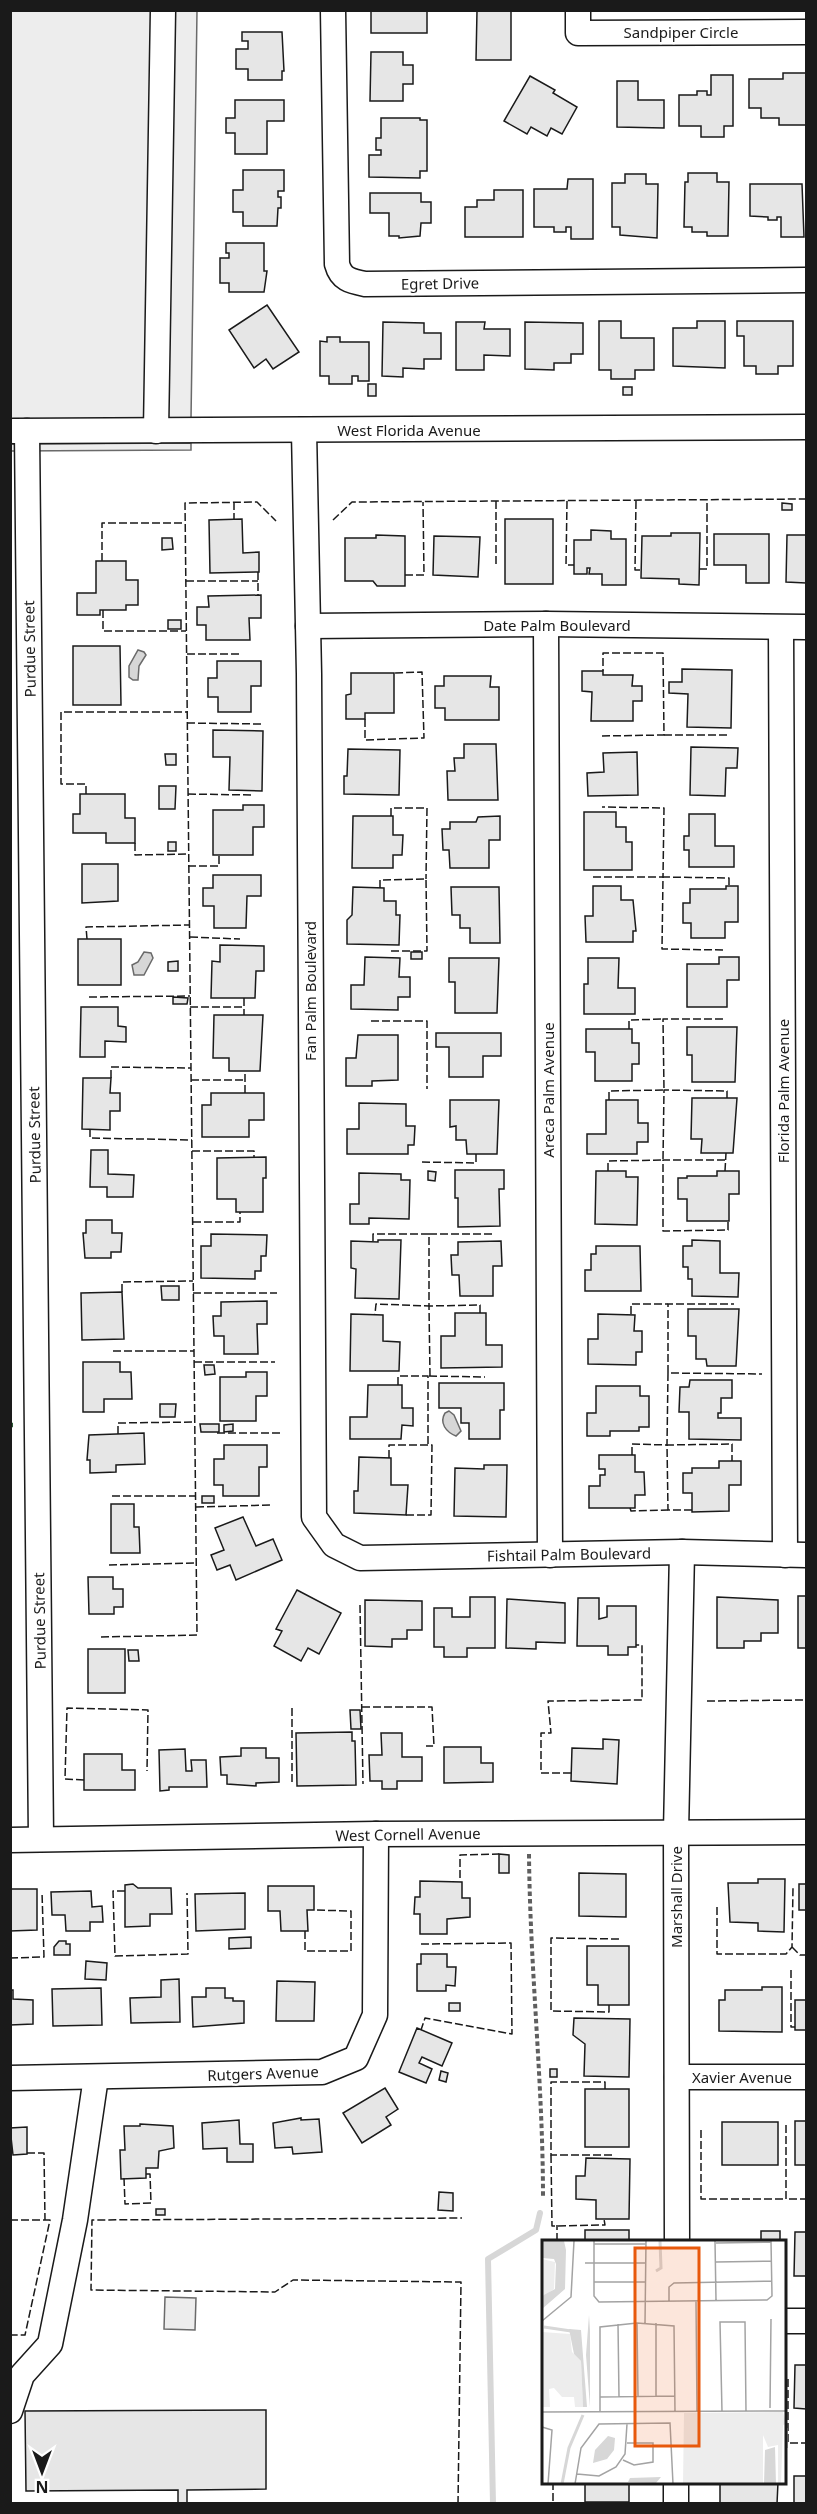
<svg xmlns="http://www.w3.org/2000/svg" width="817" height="2514" viewBox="0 0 817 2514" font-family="'Noto Sans',sans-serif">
<rect width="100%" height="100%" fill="#fff"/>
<!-- built -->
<g fill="#ededed" stroke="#6a6a6a" stroke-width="1.5">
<path d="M10 11H197L191 419H11Z"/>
<path d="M191 443V450L11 451 10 444Z"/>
<path d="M165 2297 196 2298 195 2330 164 2329Z"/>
</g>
<!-- water -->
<g fill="#d7d7d7" stroke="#6a6a6a" stroke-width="1.5">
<path d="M138 650 144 652 146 655 139 666 138 680H133L129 677V666Z"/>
<path d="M144 952 151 953 153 958 144 975H134L132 965 138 962Z"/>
<path d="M449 1411 454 1415 461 1431 456 1436C446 1432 439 1423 445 1413Z"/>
</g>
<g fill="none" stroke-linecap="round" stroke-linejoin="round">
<!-- stream -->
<path stroke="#d7d7d7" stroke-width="6" d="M493 2504 488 2259 536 2230 540 2213"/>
</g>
<!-- building -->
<g fill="#e6e6e6" stroke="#1a1a1a" stroke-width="1.5">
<rect x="371" y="10" width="56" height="23"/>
<path d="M477 11H511V60H476Z"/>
<path d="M242 32H282L284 71H282V80H248V69H236V49H248V41H242Z"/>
<path d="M371 52H403V65H413V84H403V101H370Z"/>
<path d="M783 73H806V125H779V118H761V108H749V79H783Z"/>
<path d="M711 75H733V126H724V137H701V126H679V95H697V91H707V95H711Z"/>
<path d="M530 76 555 90 553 93 577 107 562 134 551 128 547 136 531 127 527 134 504 121Z"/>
<path d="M617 81H638V100H664V128L617 127Z"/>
<path d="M235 100H284V121H267V154H235V133H226V118H235Z"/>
<path d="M381 118H420V120H427V171H420V178L369 177V155H381V150H376V138H381Z"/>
<path d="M243 170H284V191H278V197H281V208H278L277 226H243V212H233V190H243Z"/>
<path d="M688 173H717V182H729L728 236H707V232H692V227H684L685 182H688Z"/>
<path d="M625 174H646V184H658L657 238 620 235V227H612V183H625Z"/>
<path d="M568 179H593V239H571V227H566V232H554V227H534V189H567Z"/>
<path d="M750 184H802L804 237H781V217H777V220H768V217L750 216Z"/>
<path d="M494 190H523V237H465V207H477V200H494Z"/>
<path d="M370 193H421V202H431V223H421L420 236 399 238V236H389V213H370Z"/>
<path d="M226 243H264V271H267L264 292H229V283H220V258H229V253H226Z"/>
<path d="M267 305 299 352 273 369 266 359 254 368 229 330Z"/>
<path d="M599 321H621V338H654V370H635V379H611V370H599Z"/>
<path d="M697 321H725V368L673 366V328H697Z"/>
<path d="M737 321H793V366H778V374H756V366H744V336H737Z"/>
<path d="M383 322 424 323V333H441V359H424V369L403 368V377L382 376Z"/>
<path d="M456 322H485L484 329H510V356L484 355V370H456Z"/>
<path d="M525 322 583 323V354H571V363H554V370L525 369Z"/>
<path d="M327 337H340V342H369V381H358V376H352V384H329V376H320V341L327 342Z"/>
<rect x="368" y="384" width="8" height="12"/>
<rect x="623" y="387" width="9" height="8"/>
<path d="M782 503 792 504V510H782Z"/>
<path d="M242 519 243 553 259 552V572L210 573 209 520Z"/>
<rect x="505" y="519" width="48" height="65"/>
<path d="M591 530 611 531V539H626V585H602V574H589L590 568H587V574H574V540H591Z"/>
<path d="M671 533H700L699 585 679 584V579L641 578 642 536H671Z"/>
<path d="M714 534H769V583H746V565H714Z"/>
<path d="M376 535 405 536V586H377L373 581H345V538H376Z"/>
<path d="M787 535H806V583L786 582Z"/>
<path d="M434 536 480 537 478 577 433 575Z"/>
<path d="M162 538H172L173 549 162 550Z"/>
<path d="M96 561H126V580H138V605H126V610H100V615H77V593H96Z"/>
<path d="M261 595V618H249L250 640H206V625H197V607H209L208 596Z"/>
<rect x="168" y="620" width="13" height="9"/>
<path d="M73 646H120L121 705H73Z"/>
<path d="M217 661H261V686H251V712H218V697H208V678H217Z"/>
<path d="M682 669 732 670 731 728 687 727 688 694 669 693V682H682Z"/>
<path d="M582 671H603V675H633L632 686H642V701H633V721H591L592 692 582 691Z"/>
<path d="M351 673H394V713H365V719H346V695L351 694Z"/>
<path d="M444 676H491L490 687H499V720H445V708H435V686H444Z"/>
<path d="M213 730 263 731 262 791 229 790 230 757H213Z"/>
<path d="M464 744H496L498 800H448L447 771H455L454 758H464Z"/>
<path d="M691 747 738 748 737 768H726L725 796 690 795Z"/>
<path d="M348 749 400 750 399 795 344 794V776H347Z"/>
<path d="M637 752 638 795 588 796 587 773 604 772 603 753Z"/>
<path d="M165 754H176V765H166Z"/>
<path d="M159 786H176L175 809H159Z"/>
<path d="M80 794H125V818H135V843H106V833H73V814H80Z"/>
<path d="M243 805H264V827H253V855H213V810H243Z"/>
<path d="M584 812H616V827H626V842H632V870H584Z"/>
<path d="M689 814H715V846H734V867H689V850H684V836H689Z"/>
<path d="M353 816H393V835H403L402 855H393V868H352Z"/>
<path d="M500 816V840H489V868H450L449 850H443L442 829H450V822H476L478 817Z"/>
<rect x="168" y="842" width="8" height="9"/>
<path d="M82 864H118V901L82 903Z"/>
<path d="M213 875H261V896H247L246 928H214V906H203V888H213Z"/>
<path d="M593 886H621V900H633L636 931H633V942H586L585 916H593Z"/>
<path d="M726 886H738V922H725V938H691V923H683V903H690V889H726Z"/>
<path d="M353 887 384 888V901H396V915H400L399 945 347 944V920L352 915Z"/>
<path d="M451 887H499L500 943H470V928H460V915H452Z"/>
<rect x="78" y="939" width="43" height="46"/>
<path d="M220 945 264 946V971H256L255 998H211L212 961 220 962Z"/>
<rect x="411" y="952" width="11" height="7"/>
<path d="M365 957 400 958 399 977H410V997H398V1010L351 1009V985H364Z"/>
<path d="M719 957H739V980H727V1007H687V964H719Z"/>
<path d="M449 958H499L497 1013H455V982H449Z"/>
<path d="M588 958H619L618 988H635V1014H584V984H588Z"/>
<path d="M178 961V971H168V962Z"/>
<path d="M173 997 188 998 187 1004H173Z"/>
<path d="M81 1007H118V1026L126 1027V1042L105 1041V1057H80Z"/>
<path d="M214 1015H263L260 1071H229V1058H213Z"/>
<path d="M687 1027H737L735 1082H692V1055H687Z"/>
<path d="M586 1029H632V1043H639V1064H632V1081H595V1052H586Z"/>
<path d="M436 1033H501V1056H483V1077H449V1047H436Z"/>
<path d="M358 1035H398V1080L372 1081V1086H346V1058H356Z"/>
<path d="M83 1078H111L110 1093H120V1111H110V1130L82 1129Z"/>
<path d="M211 1093H264V1120H249V1137H202V1105H211Z"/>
<path d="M692 1098H737L733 1153H701L702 1139H691Z"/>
<path d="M450 1100H499L497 1154H467L466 1140H456V1126L450 1127Z"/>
<path d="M606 1100H638V1123H648V1142H637V1154H587V1134H606Z"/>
<path d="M359 1103 406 1104V1126H415L414 1145H408V1154H347V1129H359Z"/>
<path d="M91 1150H108V1174L134 1175 133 1197H107V1187H90Z"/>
<path d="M266 1157V1178H263V1212H236V1199H217V1158Z"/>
<path d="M455 1170H504V1189H499L500 1226 458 1227V1198H455Z"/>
<path d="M428 1171 436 1172 435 1181 428 1180Z"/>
<path d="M596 1171H626V1177H638L637 1225 595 1224Z"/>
<path d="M717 1171H739V1194H729V1221H687V1199H678V1178H687V1176H717Z"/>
<path d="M359 1173 401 1174V1180H410L409 1219 369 1218V1224H350V1204H359Z"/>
<path d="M86 1220H112V1233H122L121 1252H111V1258H85L83 1233H86Z"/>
<path d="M211 1234 267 1235 266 1256H261V1271H255V1279L201 1278V1246H211Z"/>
<path d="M378 1240H401L399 1299 355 1298 356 1269 351 1268V1241L378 1242Z"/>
<path d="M692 1240 720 1241V1273H739L738 1297 692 1296V1279H688V1267H683V1246H692Z"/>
<path d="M501 1241 502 1266H493V1296H460L459 1275H452L451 1255H458V1242Z"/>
<path d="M596 1246H640L641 1291H585V1270H591V1254H596Z"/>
<path d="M161 1286H179V1300H162Z"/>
<path d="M122 1292 124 1339 82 1340 81 1293Z"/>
<path d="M267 1301V1324H257L258 1354H224V1336H214L213 1316H221V1302Z"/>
<path d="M688 1309H739L736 1366H707L706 1359H696V1336H688Z"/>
<path d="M455 1313H486V1345H502V1367L441 1368V1336H455Z"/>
<path d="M351 1314 383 1315V1341L400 1342 399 1371H350Z"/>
<path d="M598 1314 635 1315 634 1331H642V1352H636V1365L588 1364V1339H598Z"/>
<path d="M83 1362H120V1372H131L132 1399H104V1412H83Z"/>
<path d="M204 1365H214L215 1374 205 1375Z"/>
<path d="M246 1372H267V1396H256V1421H220V1377H246Z"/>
<path d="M690 1380H732V1398H721V1413H718V1418H741V1440L689 1439V1412H679L680 1387H689Z"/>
<path d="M439 1383H504V1410H500V1439H469V1423H461V1408H439Z"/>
<path d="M368 1385H402V1408H413V1426L402 1425 401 1439H350V1417H367Z"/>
<path d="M596 1386H640V1396H649V1427H639V1431H610V1436H587V1413H596Z"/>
<path d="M160 1404H176L175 1417H160Z"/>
<path d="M200 1424H219V1432H201Z"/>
<path d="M233 1424V1431L224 1432V1425Z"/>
<path d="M144 1433 145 1464 116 1465V1472L90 1473V1460H87L89 1435Z"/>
<path d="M224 1445H267V1467H259V1496H223V1485H214V1459H224Z"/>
<path d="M599 1455H635V1472H644L645 1495H635V1508H589V1486H600V1475H605V1469H599Z"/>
<path d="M359 1457 391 1458V1485H408L406 1515 354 1513V1491H358Z"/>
<path d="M719 1461H741V1485H729V1511L692 1512V1493H683V1473H692V1468H719Z"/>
<path d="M484 1465H507L506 1517 454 1516 455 1468 484 1469Z"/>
<rect x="202" y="1496" width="12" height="7"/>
<path d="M111 1504H134V1527H139L140 1553H111Z"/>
<path d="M243 1517 256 1546 273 1539 282 1560 236 1580 230 1565 217 1570 211 1555 224 1550 215 1528Z"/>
<path d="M88 1577H113V1589H123V1607H114V1614H89Z"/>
<path d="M297 1590 341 1613 319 1654 308 1648 301 1661 274 1646 282 1631 276 1629Z"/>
<rect x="798" y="1596" width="8" height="52"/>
<path d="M470 1597H495V1648H467V1657H444V1647H434V1608H452V1617H470Z"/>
<path d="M717 1597 778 1600V1633H761V1641H744V1648H717Z"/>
<path d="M578 1598H599V1619L607 1617V1606H636V1647H628V1655H608V1646H577Z"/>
<path d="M507 1599 565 1603V1643L536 1642V1649L506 1648Z"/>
<path d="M365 1600 422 1601V1630H407V1639H392V1647L365 1646Z"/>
<rect x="88" y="1649" width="37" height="44"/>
<path d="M128 1650H138L139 1661H129Z"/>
<path d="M350 1710H360L361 1729H351Z"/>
<path d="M352 1732V1741H355L356 1785 297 1786 296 1733Z"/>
<path d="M381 1733H402V1757H422V1781H397V1789H382V1781H370L369 1755H382Z"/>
<path d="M603 1739 619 1740 617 1784 571 1781 572 1748 603 1749Z"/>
<path d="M444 1747H481V1763H493V1782L444 1783Z"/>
<path d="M241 1748H266V1758H279V1782L256 1783V1786L227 1784V1775H221L220 1757 241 1756Z"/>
<path d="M185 1749 186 1771H192L191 1760H206L207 1787H169V1790L160 1791 159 1750Z"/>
<path d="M84 1754H122V1770H135V1790H84Z"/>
<path d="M499 1854 509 1855V1873H499Z"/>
<path d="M579 1873 626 1874V1917L579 1916Z"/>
<path d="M758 1879H785L784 1932 758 1931V1923L730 1922 728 1883H758Z"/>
<path d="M420 1881 462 1882V1898H470V1917L447 1919V1934H420V1914H414L415 1897H420Z"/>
<path d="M133 1884 138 1888H171L172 1914H150V1926L125 1927V1885Z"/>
<rect x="799" y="1884" width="7" height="26"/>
<path d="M268 1886H314V1910H307L308 1931H281L280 1911H268Z"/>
<path d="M10 1889H37V1930L10 1931Z"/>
<path d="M91 1891 92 1907 102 1906 103 1922H90V1931H66L65 1915H52L51 1892Z"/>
<path d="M245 1893V1929L196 1931 195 1894Z"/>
<path d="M251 1937V1948L229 1949V1938Z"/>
<path d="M59 1941H66V1944H70V1955H54V1947Z"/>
<path d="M587 1946H629V2005H598V1985H587Z"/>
<path d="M421 1954H447V1967H456L455 1986 446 1985V1991H417V1964H421Z"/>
<path d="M86 1961 107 1963 106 1980 85 1979Z"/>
<path d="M179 1979 180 2022 131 2023 130 1998 161 1997V1980Z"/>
<path d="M277 1981 315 1982 314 2021H276Z"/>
<path d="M762 1987H782V2032L719 2031V2000H725V1990H762Z"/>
<path d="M101 1988 102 2025 53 2026 52 1989Z"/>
<path d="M206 1988H225V1998H233V2001H244V2023L193 2027 192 1997H206Z"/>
<path d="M10 1990H13V1999L33 2000V2024L10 2025Z"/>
<rect x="795" y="2000" width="11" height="30"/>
<rect x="449" y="2003" width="11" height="8"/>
<path d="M574 2018 630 2019 629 2077 584 2076 585 2044 573 2035Z"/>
<path d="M417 2028 452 2043 442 2066 422 2057 419 2063 432 2069 426 2083 399 2072Z"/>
<rect x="550" y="2069" width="7" height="8"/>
<path d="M441 2071 448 2073 446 2082 439 2080Z"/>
<path d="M385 2088 398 2109 386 2117 391 2125 362 2143 343 2113Z"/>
<rect x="585" y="2089" width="44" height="58"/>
<path d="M301 2118V2120L319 2119 322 2152 293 2154 292 2147 275 2148 273 2123Z"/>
<path d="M239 2120 240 2144H253V2162H227V2148L203 2149 202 2123Z"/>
<rect x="795" y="2121" width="11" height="44"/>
<rect x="722" y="2122" width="56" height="43"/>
<path d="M140 2124 173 2126 174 2148 159 2151 158 2168H146V2178L121 2179 120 2150H125L124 2126H140Z"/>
<path d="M27 2127V2154L13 2155 10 2128Z"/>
<path d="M586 2158 630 2159 629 2219H596V2200L576 2199V2176H585Z"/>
<path d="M439 2192 453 2193V2211L438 2210Z"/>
<rect x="156" y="2209" width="9" height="6"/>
<rect x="585" y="2230" width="44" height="11"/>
<rect x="761" y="2231" width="19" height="10"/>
<path d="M795 2232H806V2276H794Z"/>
<path d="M795 2365H806V2409L794 2408Z"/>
<path d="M266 2410V2489L187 2490V2504H178V2490L26 2491 25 2411Z"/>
<rect x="794" y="2476" width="12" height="28"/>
<rect x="585" y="2482" width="44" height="20"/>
<path d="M720 2482H778L777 2504H720Z"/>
</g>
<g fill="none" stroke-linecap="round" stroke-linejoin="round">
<!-- minor casing -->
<g stroke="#1a1a1a" stroke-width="27">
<g id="minor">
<path d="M333 10 337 264C341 279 350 281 365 284L806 280"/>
<path d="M578 10V33L806 32"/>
<path d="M13 431 806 427"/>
<path d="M27 431 41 1838"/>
<path d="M156 431 163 10"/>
<path d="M304 431 309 674 314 1517 334 1545 360 1558 682 1552 806 1555"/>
<path d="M546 624 550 1555"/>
<path d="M308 626 546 624 806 627"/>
<path d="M781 628 785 1555"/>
<path d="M10 1840 376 1834 806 1832"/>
<path d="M677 2077H806"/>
<path d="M10 2078 322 2072 356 2058 375 2015 376 1834"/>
<path d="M677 2241 676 1832 682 1552"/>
<path d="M786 2321H806"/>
<path d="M10 2411 22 2375 50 2344 75 2220 96 2077"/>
<path d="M676 2504V2482"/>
</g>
</g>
<!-- path -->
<path stroke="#5f5f5f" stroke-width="4" stroke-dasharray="4.5 3" stroke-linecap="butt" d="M529 1854C530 1969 543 2083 543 2198"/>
<!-- minor -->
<use href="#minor" stroke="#fff" stroke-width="24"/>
<!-- hedge -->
<path stroke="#2b5a34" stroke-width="4.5" stroke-dasharray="3 4.5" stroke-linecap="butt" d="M10 1425H14"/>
<!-- fence -->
<g stroke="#1a1a1a" stroke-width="1.5" stroke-dasharray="8 3" stroke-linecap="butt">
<path d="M496 501V566"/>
<path d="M567 501 566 565H574"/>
<path d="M636 501 635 570H642"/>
<path d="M234 502V519"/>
<path d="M333 520 352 502 806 499"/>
<path d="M102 561V523H185"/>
<path d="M699 569H707V500"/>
<path d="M258 572V595"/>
<path d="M405 575H424L423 502"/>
<path d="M186 581H258"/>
<path d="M103 610V631H186"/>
<path d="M187 654H239"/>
<path d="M365 719V740L424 738 422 672 394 673"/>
<path d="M187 723 262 724"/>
<path d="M664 735H728"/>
<path d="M602 736 664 735 663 653H603V671"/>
<path d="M86 794V784H61V712H187"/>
<path d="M188 794 251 795"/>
<path d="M391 816V808H427L426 879"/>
<path d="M135 843V855L188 854"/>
<path d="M188 866H219V855"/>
<path d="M593 877H663L664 808 602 807"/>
<path d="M380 888V880L426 879 427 951H389"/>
<path d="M190 937 240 939"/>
<path d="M87 939 86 927 190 925"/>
<path d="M723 950 662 949 663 877 729 878V886"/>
<path d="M89 997 190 996"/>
<path d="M244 998V1015"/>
<path d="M190 1007H244"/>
<path d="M371 1021H427V1089"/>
<path d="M629 1029V1020L663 1019"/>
<path d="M111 1078V1067L191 1068"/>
<path d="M191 1080H245"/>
<path d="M245 1093V1071"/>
<path d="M609 1100V1091L664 1090 663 1019H724"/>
<path d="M90 1129V1138L192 1140"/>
<path d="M192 1151H254V1157"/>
<path d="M725 1160H663V1231L728 1230V1221"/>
<path d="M422 1162 476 1163V1154"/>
<path d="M608 1171V1161L663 1160 664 1090 727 1091V1098"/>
<path d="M725 1171 726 1153"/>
<path d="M193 1222H240V1212"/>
<path d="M429 1234H495"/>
<path d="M373 1241V1234H429V1306L376 1304 375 1314"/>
<path d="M122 1292V1282L193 1281"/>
<path d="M193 1293H277"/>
<path d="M631 1314V1304H668"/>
<path d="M113 1351H194"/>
<path d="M10 1354 11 1398"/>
<path d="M194 1362H275"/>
<path d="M668 1373V1304H734"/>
<path d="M429 1376 485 1377"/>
<path d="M430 1376 429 1306 480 1305V1313"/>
<path d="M398 1385V1376H428V1445"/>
<path d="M217 1433H283"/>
<path d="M118 1434V1423L195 1422"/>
<path d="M632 1455V1444L667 1445 668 1373 762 1374"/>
<path d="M389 1458V1445H432L431 1515H406"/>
<path d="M112 1496H196"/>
<path d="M196 1507 273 1505"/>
<path d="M630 1508 631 1511 668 1510"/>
<path d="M692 1510H668L667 1445 732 1444V1461"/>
<path d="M109 1565 196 1563"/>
<path d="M360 1605 363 1784"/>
<path d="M101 1637 197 1635 185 503 257 502 276 521"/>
<path d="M707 1701 806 1700"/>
<path d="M362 1707H432L434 1746H426"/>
<path d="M571 1773H541V1733H551L548 1701 642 1700V1645H636"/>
<path d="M84 1780 65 1779 67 1708 148 1710 147 1771"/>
<path d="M292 1782V1708"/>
<path d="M460 1878V1855L499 1854"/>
<path d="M125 1891H113L115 1956 188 1954 187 1893"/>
<path d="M717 1907V1954H786L792 1947 793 1888"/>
<path d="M305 1931V1951H351V1911L314 1910"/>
<path d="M421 1944 511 1943 512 2034 425 2018 421 2030"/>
<path d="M792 1947 800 1955H806"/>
<path d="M10 1958 44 1957 42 1892"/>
<path d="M791 1970V2027H795"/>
<path d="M609 2005V2012L551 2011V1938L619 1939"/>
<path d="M605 2089V2082H551V2155H613"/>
<path d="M786 2125V2199H806"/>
<path d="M701 2130V2199H786"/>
<path d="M27 2153H44L45 2220"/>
<path d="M551 2155 552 2226 605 2225 604 2219"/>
<path d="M124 2178 125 2204 151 2203 150 2174H146"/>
<path d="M10 2220H50L25 2335H10"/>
<path d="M557 2241V2225"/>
<path d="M788 2379V2443H806"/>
<path d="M553 2482V2504"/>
<path d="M458 2504 461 2282 293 2280 275 2292 91 2290 92 2220 462 2218"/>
</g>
</g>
<g text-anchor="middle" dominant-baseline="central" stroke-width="4.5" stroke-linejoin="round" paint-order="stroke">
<!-- street labels -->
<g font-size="15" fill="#1a1a1a" stroke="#fff">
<text x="681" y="32">Sandpiper Circle</text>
<text transform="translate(440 283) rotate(-1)">Egret Drive</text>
<text x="409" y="430">West Florida Avenue</text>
<text x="557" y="625">Date Palm Boulevard</text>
<text transform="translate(29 649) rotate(-91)">Purdue Street</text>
<text transform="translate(310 991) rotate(-90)">Fan Palm Boulevard</text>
<text transform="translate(548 1090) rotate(-90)">Areca Palm Avenue</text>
<text transform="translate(783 1091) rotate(-90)">Florida Palm Avenue</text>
<text transform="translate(34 1135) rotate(-91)">Purdue Street</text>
<text transform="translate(569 1554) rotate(-1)">Fishtail Palm Boulevard</text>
<text transform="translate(39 1621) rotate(-91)">Purdue Street</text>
<text transform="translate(408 1834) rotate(-1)">West Cornell Avenue</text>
<text transform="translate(676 1897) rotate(-90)">Marshall Drive</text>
<text transform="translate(263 2073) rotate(-2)">Rutgers Avenue</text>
<text x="742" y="2077">Xavier Avenue</text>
</g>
</g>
<!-- overview -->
<g transform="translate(542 2240)">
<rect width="244" height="244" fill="#fff"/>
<path d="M0 19 13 22 12 49 4 55H0ZM0 92 28 94 30 112 39 121 41 167H33L32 157H20L12 148 7 149 8 167H0ZM241 172 244 184 241 185 239 244H236V205L226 207 221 195V244H141L142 173Z" fill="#ededed"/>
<path d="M0 1H22L24 10 23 49 0 69V56L13 49 14 24 12 19 0 18ZM47 75 48 91V167L44 115ZM27 89 39 90 45 167H41L39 121 32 114ZM66 196 73 198 72 210 65 219 51 223 53 210ZM233 207 234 244H222L223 210ZM119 237 114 243 86 242 88 238Z" fill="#d7d7d7"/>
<path fill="none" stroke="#d7d7d7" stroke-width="3" d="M114 31 119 28 118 1M2 87 29 91M20 244 27 208 41 175"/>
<path fill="none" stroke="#a3a3a3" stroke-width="1.5" d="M52 1V56L57 62 225 60 230 56 229 1M173 1 174 60M174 3 229 2M52 4H104M174 22 229 21M43 23H104M52 42H104M127 61V47L132 43 230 41M154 61 155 172M0 81 29 57 32 1M95 83 96 156M114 83V157M76 84 77 157M103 84 104 1M58 157 133 156M228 168 229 79M0 172 245 171M58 172V87L95 83 132 86 133 172M180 172 178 82H203L204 172M0 187 10 190 6 244M245 188V208M81 220 92 225 111 222V203H85M35 234 57 236 74 227 83 214 85 184M33 244 39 208 57 184 128 183 131 244"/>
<path fill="#e8590c" fill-opacity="0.15" stroke="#e8590c" stroke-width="3" d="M93 8H157V206H93Z"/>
<rect width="244" height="244" fill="none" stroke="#1a1a1a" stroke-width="3"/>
</g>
<!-- border -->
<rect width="817" height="2514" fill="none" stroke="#1a1a1a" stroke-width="24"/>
<!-- north arrow -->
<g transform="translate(42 2472) rotate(180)" stroke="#ffffff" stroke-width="4.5" paint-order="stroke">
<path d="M0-4.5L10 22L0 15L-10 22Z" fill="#1a1a1a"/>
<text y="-9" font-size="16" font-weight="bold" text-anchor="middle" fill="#1a1a1a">N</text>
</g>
</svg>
